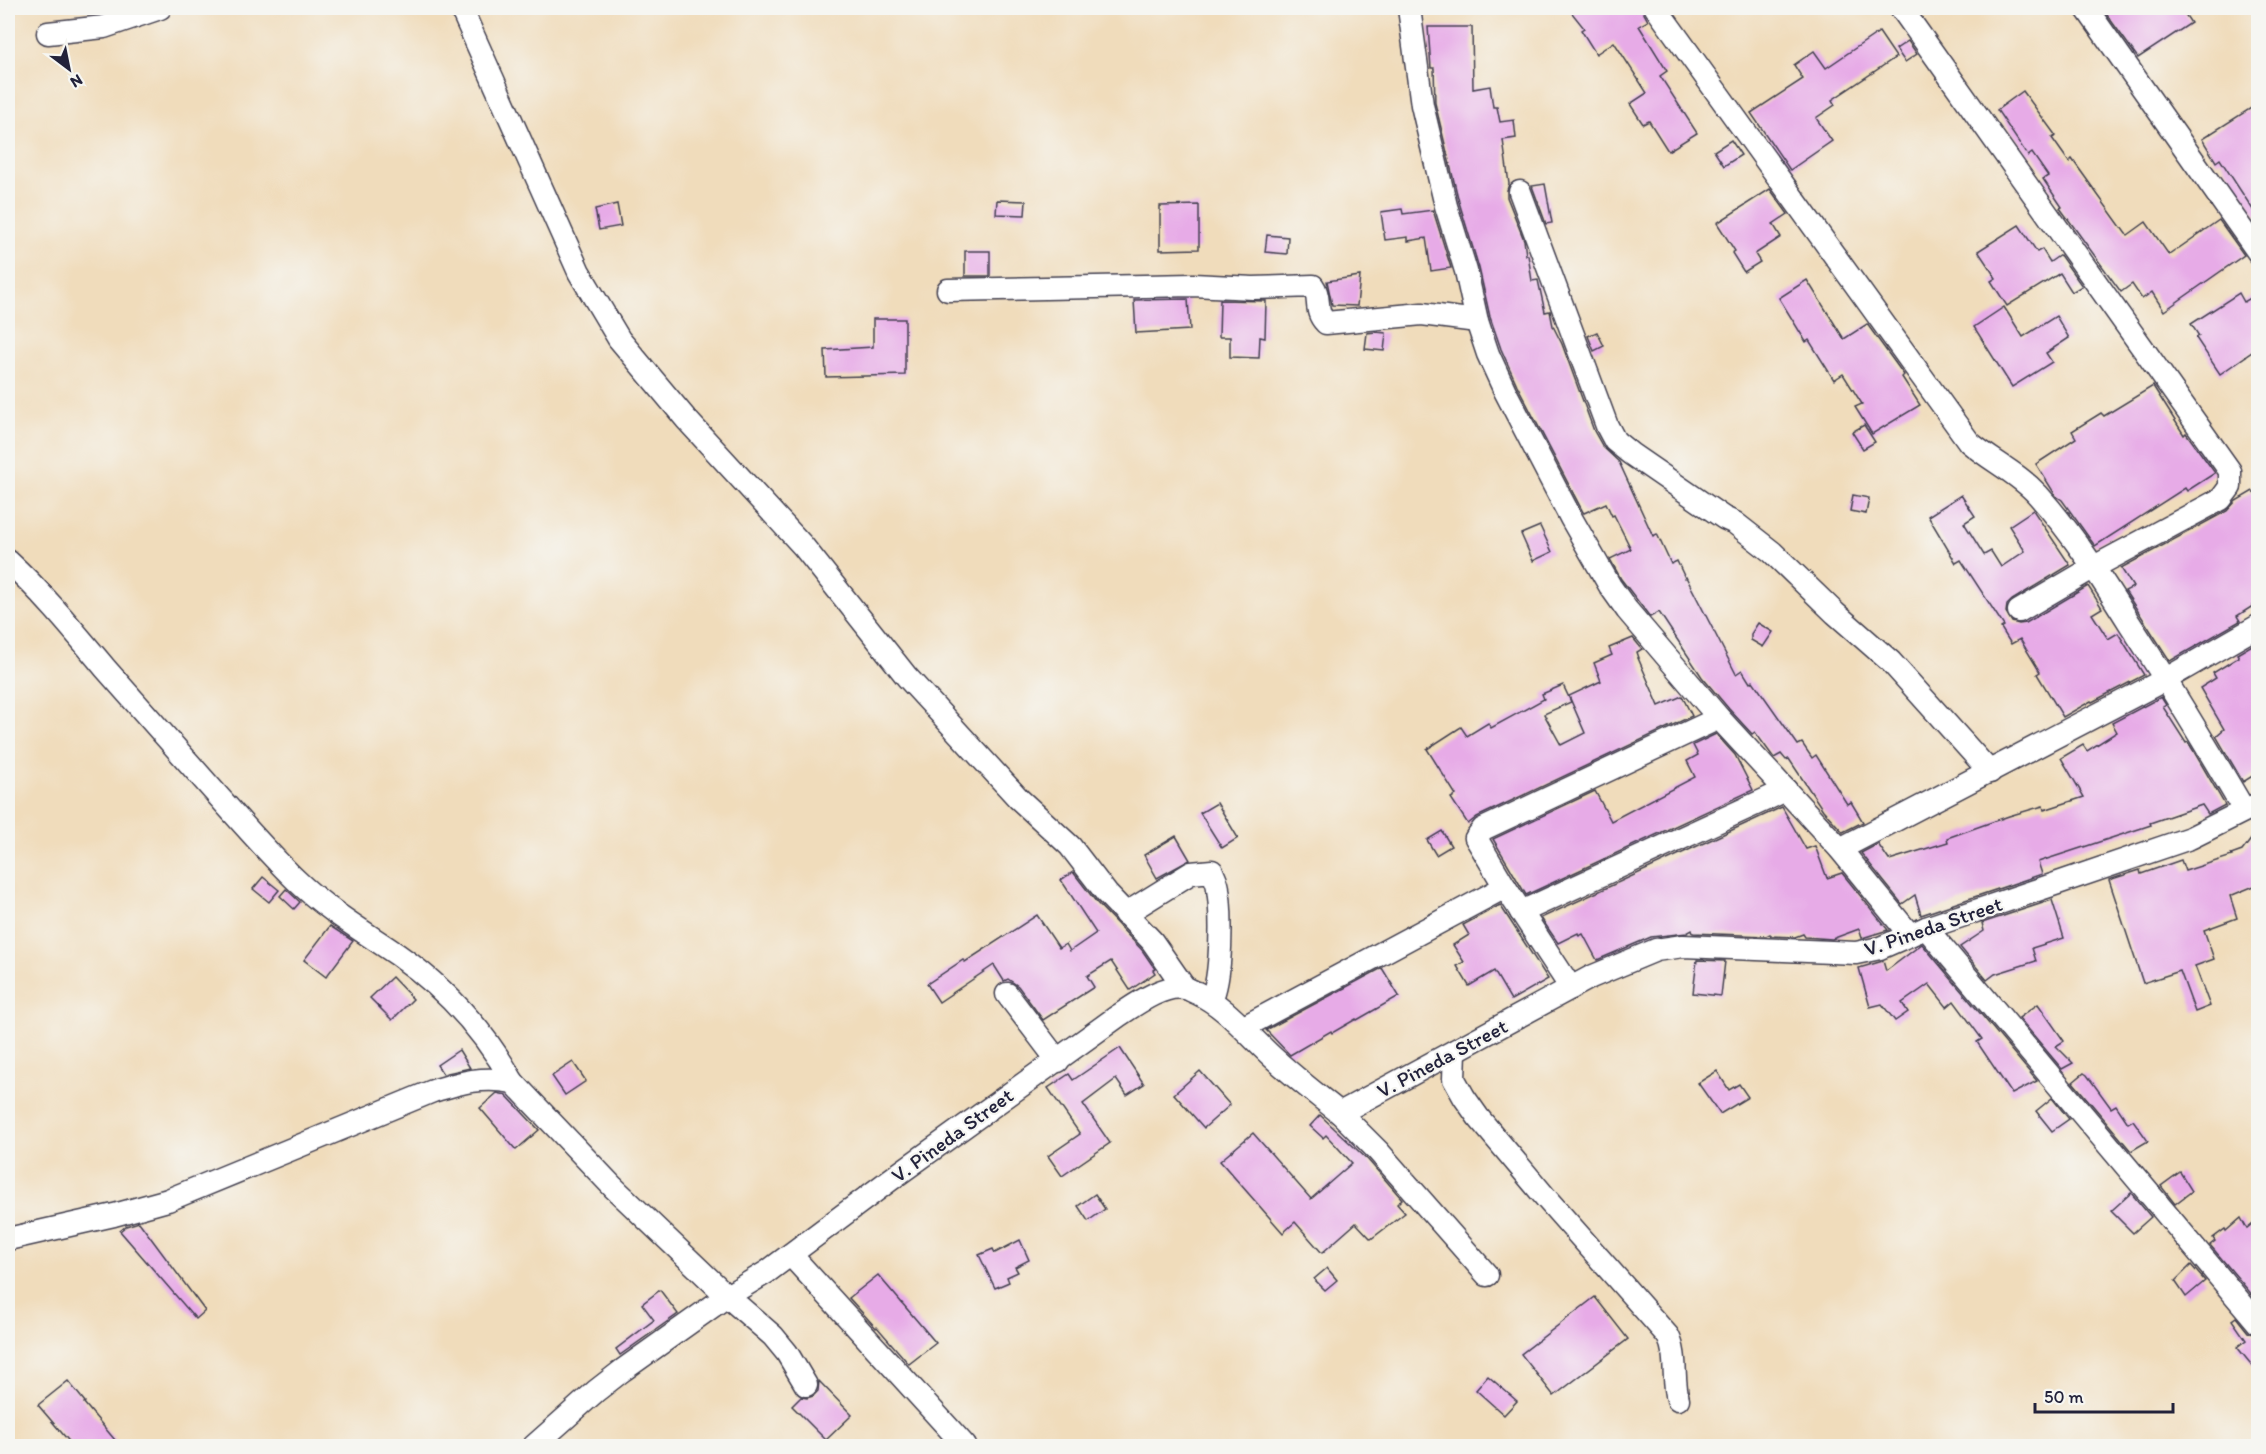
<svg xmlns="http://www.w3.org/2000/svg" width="2266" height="1454" viewBox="0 0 2266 1454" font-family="Itim,sans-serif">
<rect width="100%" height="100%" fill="#f6f6f2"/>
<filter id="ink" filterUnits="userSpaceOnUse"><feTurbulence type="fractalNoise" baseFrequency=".0167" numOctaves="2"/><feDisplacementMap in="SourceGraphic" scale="12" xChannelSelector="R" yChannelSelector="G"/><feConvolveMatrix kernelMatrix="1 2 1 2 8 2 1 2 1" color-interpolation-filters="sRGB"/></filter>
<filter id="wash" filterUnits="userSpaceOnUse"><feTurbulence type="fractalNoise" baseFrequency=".008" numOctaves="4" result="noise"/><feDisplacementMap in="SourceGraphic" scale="24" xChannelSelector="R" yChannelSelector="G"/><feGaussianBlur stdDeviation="1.35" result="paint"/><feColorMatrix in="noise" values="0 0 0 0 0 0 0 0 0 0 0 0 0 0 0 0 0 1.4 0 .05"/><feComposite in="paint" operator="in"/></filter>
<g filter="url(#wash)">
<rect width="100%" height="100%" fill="#f0dcbb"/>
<g id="blocks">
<!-- building -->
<g fill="#e7abe7">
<path d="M1568 8H1641L1648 21 1639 26 1667 71 1660 76 1697 133 1668 151 1649 121 1643 124 1630 104 1647 93 1614 42 1596 54 1581 30 1584 28Z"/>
<path d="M2102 8H2181L2191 23 2138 58Z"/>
<path d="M1428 27H1472L1473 89 1490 86 1493 107H1497L1500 122 1514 120 1516 138 1503 140 1509 184 1507 190V197L1524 240 1526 255H1528L1532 281 1538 280 1545 312 1550 311 1553 326 1562 344 1594 431 1603 447 1619 462 1653 536 1657 534 1671 564 1677 561 1685 578 1686 577 1736 674 1742 670 1750 683 1753 681 1798 745 1802 743 1812 758 1816 755 1847 804 1851 802 1863 822 1843 832 1823 810 1789 759 1786 760 1781 754 1774 758 1755 732 1752 734 1729 709 1702 677 1659 612 1650 617 1621 579 1610 559 1631 549 1614 515 1612 516 1606 503 1584 513 1583 512 1517 385 1501 349 1490 317 1479 268 1459 202 1435 103 1434 68H1431Z"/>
<path d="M1879 32 1896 57 1832 100 1835 105 1816 118 1832 141 1790 170 1751 113 1803 79 1794 65 1814 51 1826 68Z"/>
<path d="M1908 41 1917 54 1905 62 1896 49Z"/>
<path d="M2023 91 2056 136 2052 138 2069 162 2072 159 2126 234 2128 235 2146 222 2169 255 2219 220 2244 255 2164 311 2152 292 2142 299 2132 284 2121 292 2060 208 2062 207 2043 179 2048 176 2032 153 2028 156 1997 110Z"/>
<path d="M2259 103V219L2220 159 2216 162 2202 139Z"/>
<path d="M1731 140 1741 155 1724 166 1714 151Z"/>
<path d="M1545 184 1552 223 1546 224 1532 186Z"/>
<path d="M1770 189 1788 214 1773 224 1781 237 1755 254 1760 262 1744 272 1732 253 1735 251 1717 223Z"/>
<path d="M997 200 1026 201 1025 215 996 214Z"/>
<path d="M617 204 621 226 599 230 595 209Z"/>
<path d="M1199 205V249L1160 250V206Z"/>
<path d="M1402 209 1403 214 1433 210 1451 268 1431 271 1426 238 1408 241V237L1385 240 1381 212Z"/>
<path d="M2019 225 2037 252 2042 249 2050 262 2060 255 2082 286 2072 292 2060 273 2007 306 1991 281 1996 278 1978 251Z"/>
<path d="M1267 235 1288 237 1287 254 1265 252Z"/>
<rect x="965" y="251" width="25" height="25"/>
<path d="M1360 276 1357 306 1332 305 1327 281Z"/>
<path d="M1807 280 1844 339 1867 324 1904 375 1902 377 1920 405 1872 434 1855 407 1862 404 1843 374 1834 380 1809 340 1806 342 1779 298Z"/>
<path d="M2239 293 2244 302 2259 293V347L2220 374 2196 338 2199 336 2191 324Z"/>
<path d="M1188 299 1190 330 1136 333 1134 300Z"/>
<path d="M1220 300 1266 301 1265 338 1260 337 1259 358 1230 357V337H1219Z"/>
<path d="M2004 307 2023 337 2056 316 2069 338 2046 353 2052 362 2012 387 1974 327Z"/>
<path d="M873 319H905V375L826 377 825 350 873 347Z"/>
<path d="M1376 332 1386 333 1384 351 1365 349 1367 333Z"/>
<path d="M1597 332 1604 346 1594 351 1588 336Z"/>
<path d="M2153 386 2184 435 2186 433 2215 473 2187 491 2185 488 2095 546 2062 500 2056 496 2036 464 2076 438 2072 431 2101 413 2104 416Z"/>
<path d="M1864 425 1875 442 1863 449 1852 432Z"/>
<path d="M2253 491 2259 500V602L2237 616 2240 621 2170 661 2125 591 2133 587 2121 568 2227 511 2236 501Z"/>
<path d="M1853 495 1869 498 1866 514 1850 511Z"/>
<path d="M1961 495 1975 516 1964 523 1984 555 1991 551 2001 567 2025 551 2009 526 2033 510 2070 565 2012 600 2007 605 2006 612 2012 622 2019 624 2026 623 2088 586 2102 608 2092 614 2108 639 2118 633 2144 675 2092 702 2091 701 2063 717 2037 674 2040 672 2020 639 2011 644 2001 628 2004 626 1961 560 1956 563 1928 516Z"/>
<path d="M1540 526 1552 552 1533 561 1521 534Z"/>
<path d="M1758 623 1773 632 1763 647 1751 640V634Z"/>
<path d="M1633 638 1642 649 1637 652 1639 658H1638L1659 706 1682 696 1692 716 1477 817 1468 824 1451 798 1456 795 1427 749 1461 727 1467 736 1488 723 1491 728 1544 699 1542 694 1563 685 1571 702 1544 714 1561 745 1585 733 1569 696 1601 681 1594 663 1612 655 1609 648Z"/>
<path d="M2259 641V772L2243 782 2216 736 2224 729 2200 688 2216 678 2213 673 2239 657 2237 654Z"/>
<path d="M2161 697 2166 705 2163 707 2186 743 2188 742 2193 750 2225 805 2208 814 2202 805 2150 823 2151 825 2038 862 2042 874 1921 915 1915 895 1902 904 1861 853 1878 844 1889 860 1948 842 1947 838 2009 816 2043 806 2044 810 2084 797 2061 758 2083 745 2087 751 2117 732 2112 723Z"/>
<path d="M1716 734 1735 755 1753 790 1526 895 1493 839 1595 791 1611 821 1695 777 1687 761 1698 755 1693 745Z"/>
<path d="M1217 803 1238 838 1222 848 1200 813Z"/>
<path d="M1782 807 1806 849 1815 846 1827 878 1842 873 1888 930 1862 938 1859 929 1832 939 1805 937 1803 934 1795 937 1771 936 1770 934 1766 936 1693 933 1692 930 1687 933 1651 937 1597 960 1583 934 1579 936 1578 933 1558 943 1541 918Z"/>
<path d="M2259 829V884L2230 896 2237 918 2204 930 2214 959 2195 966 2210 1006 2195 1012 2180 971 2143 983 2109 880 2140 870 2141 874 2181 860 2185 871 2232 856 2231 855 2242 851Z"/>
<path d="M1442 831 1451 846 1436 855 1427 840Z"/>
<path d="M1176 836 1190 860 1157 878 1144 855Z"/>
<path d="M1073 872 1097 903 1142 950 1155 969 1153 970 1155 973 1130 990 1111 961 1087 976 1094 987 1043 1020 1018 986 1008 979 1004 981 994 965 939 1002 927 984 963 960 965 962 1037 915 1059 948 1066 944 1070 951 1096 933 1061 880Z"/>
<path d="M263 877 279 890 269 902 253 889Z"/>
<path d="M286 889 300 902 294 909 280 896Z"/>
<path d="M2052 900 2064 938 2032 948 2036 961 1995 974 1987 980 1960 947 1984 931 1982 923Z"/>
<path d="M1500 905 1548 979 1511 1000 1494 971 1469 986 1457 966 1464 962 1453 945 1469 935 1463 925Z"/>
<path d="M330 926 353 941 326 977 304 960Z"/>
<path d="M1922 944 2037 1081 2012 1094 1977 1042 1982 1039 1954 1001 1947 1007 1929 984 1902 1003 1908 1012 1895 1021 1882 1004 1870 1007 1859 968 1883 961 1886 971Z"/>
<path d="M1697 960 1725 961 1721 996 1693 993Z"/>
<path d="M1382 968 1399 996 1357 1020 1356 1019 1332 1033 1331 1031 1290 1055 1266 1030Z"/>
<path d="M392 977 413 999 392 1020 370 998Z"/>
<path d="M2038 1004 2064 1041 2056 1046 2073 1063 2062 1069 2019 1018Z"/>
<path d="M1120 1048 1144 1084 1127 1095 1116 1079 1083 1104 1110 1143 1062 1176 1048 1156 1080 1134 1048 1088 1069 1074 1073 1080Z"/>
<path d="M459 1050 470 1068 443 1074 437 1065Z"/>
<path d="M573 1062 586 1081 565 1095 552 1076Z"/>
<path d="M1200 1071 1230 1105 1204 1128 1174 1094Z"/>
<path d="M1717 1071 1729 1090 1739 1084 1748 1097 1720 1114 1698 1083Z"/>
<path d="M2084 1073 2087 1075 2111 1108 2116 1105 2128 1123 2133 1120 2148 1141 2131 1151 2073 1082Z"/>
<path d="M497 1093 506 1095 539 1130 516 1150 480 1108Z"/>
<path d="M2052 1098 2069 1119 2052 1131 2036 1111Z"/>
<path d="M1320 1115 1368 1160 1402 1199 1397 1204 1405 1213 1371 1239 1356 1223 1322 1253 1295 1222 1283 1233 1220 1161 1253 1133 1311 1199 1352 1163 1326 1135 1323 1138 1310 1126Z"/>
<path d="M2180 1172 2192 1191 2175 1204 2161 1186Z"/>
<path d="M2131 1193 2151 1217 2133 1233 2111 1211Z"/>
<path d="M1095 1194 1105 1209 1088 1221 1078 1206Z"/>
<path d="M2241 1218 2247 1229 2259 1219V1303L2210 1245 2215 1241 2213 1238 2225 1229 2226 1231Z"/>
<path d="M139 1222 205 1311 196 1319 120 1231 126 1226Z"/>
<path d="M1020 1240 1029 1260 1015 1267 1018 1272 1007 1277 1009 1282 995 1288 979 1255 993 1249 995 1253Z"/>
<path d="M2191 1265 2205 1281 2186 1297 2175 1281Z"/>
<path d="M1327 1268 1337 1280 1325 1290 1314 1279Z"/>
<path d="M878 1275 936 1343 909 1364 877 1327 876 1328 849 1298Z"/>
<path d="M660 1290 678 1314 620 1355 616 1349 654 1320 642 1304Z"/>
<path d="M1595 1297 1628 1339 1554 1396 1521 1354Z"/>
<path d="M2236 1317 2248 1332 2259 1336V1374L2237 1347 2246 1340 2232 1320Z"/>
<path d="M1488 1376 1517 1401 1504 1415 1476 1390Z"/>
<path d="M68 1381 85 1402 84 1403 120 1446H73L38 1405Z"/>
<path d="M819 1381 852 1415 826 1440 792 1406 801 1397 807 1398 813 1396 818 1391Z"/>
</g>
</g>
</g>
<g filter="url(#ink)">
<use href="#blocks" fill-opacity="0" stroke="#413e4e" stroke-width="1.5"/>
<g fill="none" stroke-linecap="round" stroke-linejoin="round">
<!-- minor casing -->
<g stroke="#413e4e" stroke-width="25">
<g id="minor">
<path d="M461 8 579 272 619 339 686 419 803 546 907 677 1019 799 1070 846 1107 894 1152 941 1184 987"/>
<path d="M1409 8 1422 105 1446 206 1466 271 1477 321 1488 354 1505 391 1571 518 1610 586 1627 610 1719 718 1840 849 1910 935"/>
<path d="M1656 8 1969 442C1991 461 2018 473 2038 495 2073 534 2102 579 2130 624 2170 685 2207 747 2244 810"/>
<path d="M1901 8 2230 471V487L2221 499 2094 567 2019 611"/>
<path d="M2086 8 2258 252"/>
<path d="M48 33 104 27 160 8"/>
<path d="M1520 192 1607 426 1615 441 1631 454 1724 518 1735 523 1772 552 1835 613 1891 662 1990 772"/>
<path d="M948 290 1193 285 1253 288 1313 286C1322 298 1313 310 1326 323L1422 314 1477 321"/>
<path d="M8 561C43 593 74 631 105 668 143 711 181 754 219 797 244 825 269 854 296 880 327 910 363 931 398 955 445 988 485 1032 513 1082"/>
<path d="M1840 849 2166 679 2258 626"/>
<path d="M1521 912 1786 790"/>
<path d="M1125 914 1191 873 1212 871C1214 877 1218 883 1218 889 1222 914 1222 978 1211 1000"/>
<path d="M1926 928 2258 1323"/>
<path d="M1571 988 1505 887 1476 838 1483 829 1719 718"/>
<path d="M1007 994 1058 1061"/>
<path d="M1244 1027 1505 887"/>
<path d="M1455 1051 1454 1079 1464 1097 1478 1117 1546 1198 1668 1336C1678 1356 1672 1378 1678 1399"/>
<path d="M1340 1113 1378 1151 1487 1275"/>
<path d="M8 1239 114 1215 168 1200 433 1091C462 1082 483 1076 513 1082L613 1187 727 1296 773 1336 787 1353 806 1385"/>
<path d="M791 1255 965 1446"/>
<path d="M534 1446 596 1391 623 1370 727 1296 767 1272 890 1180 1118 1016C1135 1005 1163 984 1184 988 1188 988 1193 992 1197 993 1224 1006 1242 1028 1263 1048 1287 1072 1314 1092 1340 1113L1591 977 1656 950 1683 946 1856 953 1880 948 1926 928 2190 838 2258 804"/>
</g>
</g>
<!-- minor -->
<use href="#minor" stroke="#fff" stroke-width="22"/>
</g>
</g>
<g text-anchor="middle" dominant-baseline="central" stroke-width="4.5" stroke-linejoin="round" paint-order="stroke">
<!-- street labels -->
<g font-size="21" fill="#22223b" stroke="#f6f6f2">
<text transform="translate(1933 926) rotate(-19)">V. Pineda Street</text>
<text transform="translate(1442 1058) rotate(-28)">V. Pineda Street</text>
<text transform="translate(952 1135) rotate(-36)">V. Pineda Street</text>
</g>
</g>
<!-- margin -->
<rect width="2266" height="1454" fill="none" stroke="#f6f6f2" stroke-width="30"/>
<!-- north arrow -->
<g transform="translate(69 69) rotate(148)" stroke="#f6f6f2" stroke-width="4.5" paint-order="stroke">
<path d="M0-4.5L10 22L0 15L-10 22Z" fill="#22223b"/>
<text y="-9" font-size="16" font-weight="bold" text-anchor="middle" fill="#22223b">N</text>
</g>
<!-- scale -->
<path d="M2035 1403v9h138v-9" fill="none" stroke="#22223b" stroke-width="3"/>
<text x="2044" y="1403" font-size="18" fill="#22223b" stroke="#f6f6f2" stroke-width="4.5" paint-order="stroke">50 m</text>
</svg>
